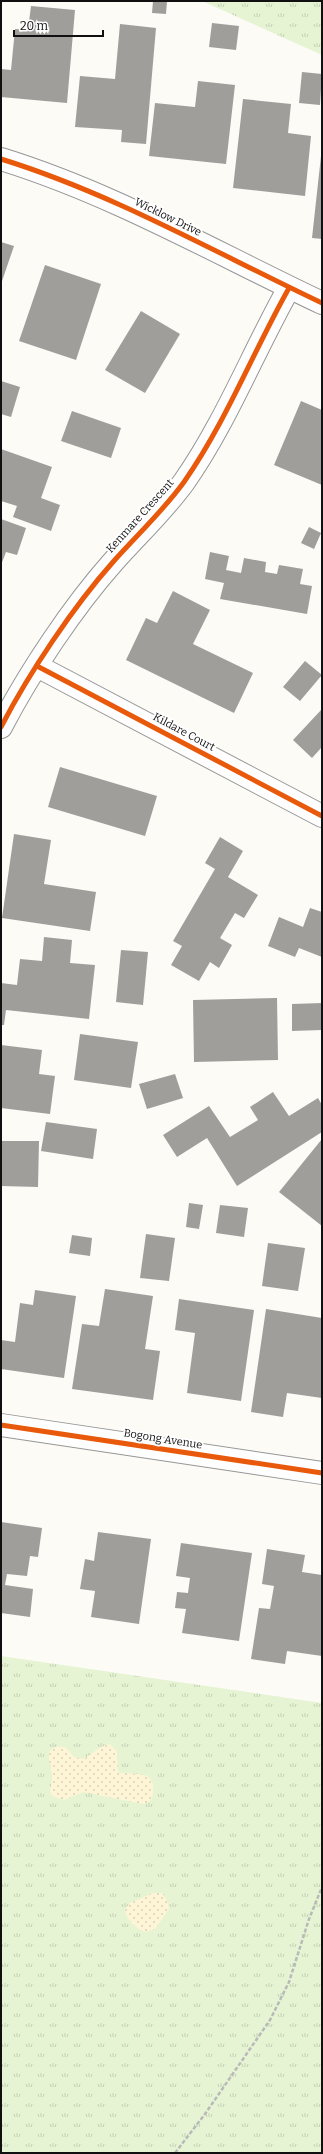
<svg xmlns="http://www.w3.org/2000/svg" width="323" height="2154" viewBox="0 0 323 2154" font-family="Bitter,serif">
<defs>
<pattern id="grass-tufts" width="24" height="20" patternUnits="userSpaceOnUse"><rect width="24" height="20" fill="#e6f4d4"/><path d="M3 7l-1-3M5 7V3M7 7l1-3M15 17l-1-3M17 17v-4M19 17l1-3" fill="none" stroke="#c4d0b5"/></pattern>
<pattern id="sand-dots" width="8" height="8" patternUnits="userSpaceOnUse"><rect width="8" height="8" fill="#fef5d6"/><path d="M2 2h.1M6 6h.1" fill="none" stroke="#d9d1b7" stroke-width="1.8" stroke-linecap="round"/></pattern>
</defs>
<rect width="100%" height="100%" fill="#fcfbf6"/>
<!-- grass -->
<g fill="url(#grass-tufts)">
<path d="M202 1H322V55Z"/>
<path d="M1 1656 322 1703V2153H1Z"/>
</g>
<!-- sand -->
<g fill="url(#sand-dots)">
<path d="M110 1744 117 1752 118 1772C130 1776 154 1768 153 1789 153 1794 153 1798 150 1801L145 1804 138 1803 83 1792 64 1800 52 1796C47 1787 54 1783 52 1774 51 1765 47 1760 50 1751L55 1747H65L74 1757 84 1759 101 1747Z"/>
<path d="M153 1893H162L167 1900 169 1909 155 1929 145 1932C136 1928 126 1920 125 1909L130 1903Z"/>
</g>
<!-- building -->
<g fill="#a09e9b">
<path d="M153 1H167L166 14 152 13Z"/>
<path d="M31 6 75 10 67 103 1 97V69L11 70 15 29 28 30Z"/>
<path d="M212 23 239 26 236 50 209 47Z"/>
<path d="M120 24 156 28 146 144 121 142 122 130 75 127 80 76 115 79Z"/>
<path d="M302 72 322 74 320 105 299 103Z"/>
<path d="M198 81 235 85 226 164 149 156 155 103 195 107Z"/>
<path d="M243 99 291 104 288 133 311 136 305 196 233 188Z"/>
<path d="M321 156H322V239L312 238Z"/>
<path d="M1 242 14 246 1 284Z"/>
<path d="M45 265 101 284 76 360 19 341Z"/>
<path d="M141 311 180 334 145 393 105 370Z"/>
<path d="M1 381 20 387 11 417 1 414Z"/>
<path d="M301 401 322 410V485L274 465Z"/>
<path d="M72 411 121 428 111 458 61 441Z"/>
<path d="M1 449 52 467 41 498 60 505 51 531 13 517 17 506 1 501Z"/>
<path d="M1 519 26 528 17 555 6 552 1 565Z"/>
<path d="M309 527 321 533 314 549 301 543Z"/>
<path d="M210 552 229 556 226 570 241 573 244 558 266 562 265 572 277 574 279 565 303 569 300 584 312 586 307 614 220 599 224 583 205 579Z"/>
<path d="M173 591 210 610 193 644 253 673 234 713 126 660 146 618 157 623Z"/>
<path d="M305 661 322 675 300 701 283 687Z"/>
<path d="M322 709V747L312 758 293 740Z"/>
<path d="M60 767 157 796 145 836 48 807Z"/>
<path d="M14 834 51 840 44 884 96 892 90 931 2 918Z"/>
<path d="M220 837 243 851 228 877 258 895 244 918 235 913 220 938 232 945 219 968 210 962 199 981 171 965 182 946 173 941 215 869 205 863Z"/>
<path d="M310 908 322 912V957L299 948 295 957 268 946 279 917 303 927Z"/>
<path d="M44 937 72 940 70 963 95 965 89 1019 6 1010 4 1025H1V983L17 985 20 959 42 961Z"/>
<path d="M121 950 148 952 143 1005 116 1002Z"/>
<path d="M277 998 278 1060 194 1062 193 1000Z"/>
<path d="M322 1003V1030L292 1031V1004Z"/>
<path d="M80 1034 138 1042 131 1088 74 1080Z"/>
<path d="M1 1045 42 1050 39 1074 55 1076 50 1114 1 1108Z"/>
<path d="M175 1074 183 1098 147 1109 139 1084Z"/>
<path d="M273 1092 289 1116 318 1098 322 1105V1132L237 1186 207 1138 177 1157 163 1135 209 1106 230 1137 258 1120 250 1107Z"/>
<path d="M46 1122 97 1129 93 1159 41 1151Z"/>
<path d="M322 1139V1226L279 1192Z"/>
<path d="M1 1141H39L38 1187 1 1186Z"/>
<path d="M189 1203 203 1205 199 1229 186 1227Z"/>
<path d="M220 1205 248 1208 244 1237 216 1233Z"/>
<path d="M146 1234 175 1238 169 1281 140 1278Z"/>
<path d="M72 1235 92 1238 90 1256 69 1253Z"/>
<path d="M268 1243 305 1248 298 1291 262 1286Z"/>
<path d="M105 1289 153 1296 145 1349 160 1351 153 1400 72 1389 82 1324 99 1326Z"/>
<path d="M35 1290 76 1296 64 1378 1 1369V1340L15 1342 20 1303 33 1305Z"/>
<path d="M179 1299 254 1310 241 1401 187 1393 195 1333 175 1330Z"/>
<path d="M266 1309 322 1318V1398L287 1393 283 1417 251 1412Z"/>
<path d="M1 1522 42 1528 38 1557 30 1556 27 1576 7 1574 5 1585 33 1589 30 1617 1 1613Z"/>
<path d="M98 1532 151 1539 139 1624 91 1617 95 1591 80 1589 85 1559 94 1561Z"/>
<path d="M181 1543 252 1553 239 1641 182 1633 186 1609 175 1608 177 1592 188 1593 190 1578 176 1576Z"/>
<path d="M267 1549 305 1555 302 1572 322 1575V1656L287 1651 285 1664 251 1659 259 1608 270 1609 274 1586 262 1584Z"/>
</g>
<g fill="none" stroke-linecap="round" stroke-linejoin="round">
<!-- minor casing -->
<g stroke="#969694" stroke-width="24">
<g id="minor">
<path d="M1 159C114 194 216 253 322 303"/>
<path d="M37 666 322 816"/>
<path d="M1 727C29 673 73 607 113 562 137 535 163 511 184 482 226 422 253 352 289 288"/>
<path d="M1 1425 322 1473"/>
</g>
</g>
<!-- path -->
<path stroke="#b9b9b8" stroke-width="2.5" stroke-dasharray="4 2" stroke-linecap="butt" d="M175 2153 205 2114 270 2020 289 1982 309 1919 322 1887"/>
<!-- minor -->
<use href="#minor" stroke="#fffefe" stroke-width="22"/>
<!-- cycleway casing -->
<g stroke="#fff" stroke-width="8">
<g id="cycleway">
<path d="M1 159C114 194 216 253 322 303"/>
<path d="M37 666 322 816"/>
<path d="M1 727C29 673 73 607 113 562 137 535 163 511 184 482 226 422 253 352 289 288"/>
<path d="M1 1425 322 1473"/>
</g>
</g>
<!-- cycleway -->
<use href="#cycleway" stroke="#e8590c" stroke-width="5"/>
</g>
<g text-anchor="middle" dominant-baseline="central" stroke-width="4" stroke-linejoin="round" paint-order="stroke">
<!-- street labels -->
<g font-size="11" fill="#101010" stroke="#fff">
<text transform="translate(168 217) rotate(26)">Wicklow Drive</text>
<text transform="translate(140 516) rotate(-48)">Kenmare Crescent</text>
<text transform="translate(184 732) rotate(28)">Kildare Court</text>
<text transform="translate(163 1439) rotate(9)">Bogong Avenue</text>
</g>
</g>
<!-- border -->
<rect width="323" height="2154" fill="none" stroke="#101010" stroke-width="4"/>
<!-- scale -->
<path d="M14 30v6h89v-6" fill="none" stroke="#101010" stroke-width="2"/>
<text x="20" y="30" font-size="12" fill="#101010" stroke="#ffffff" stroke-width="3" paint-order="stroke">20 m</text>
</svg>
